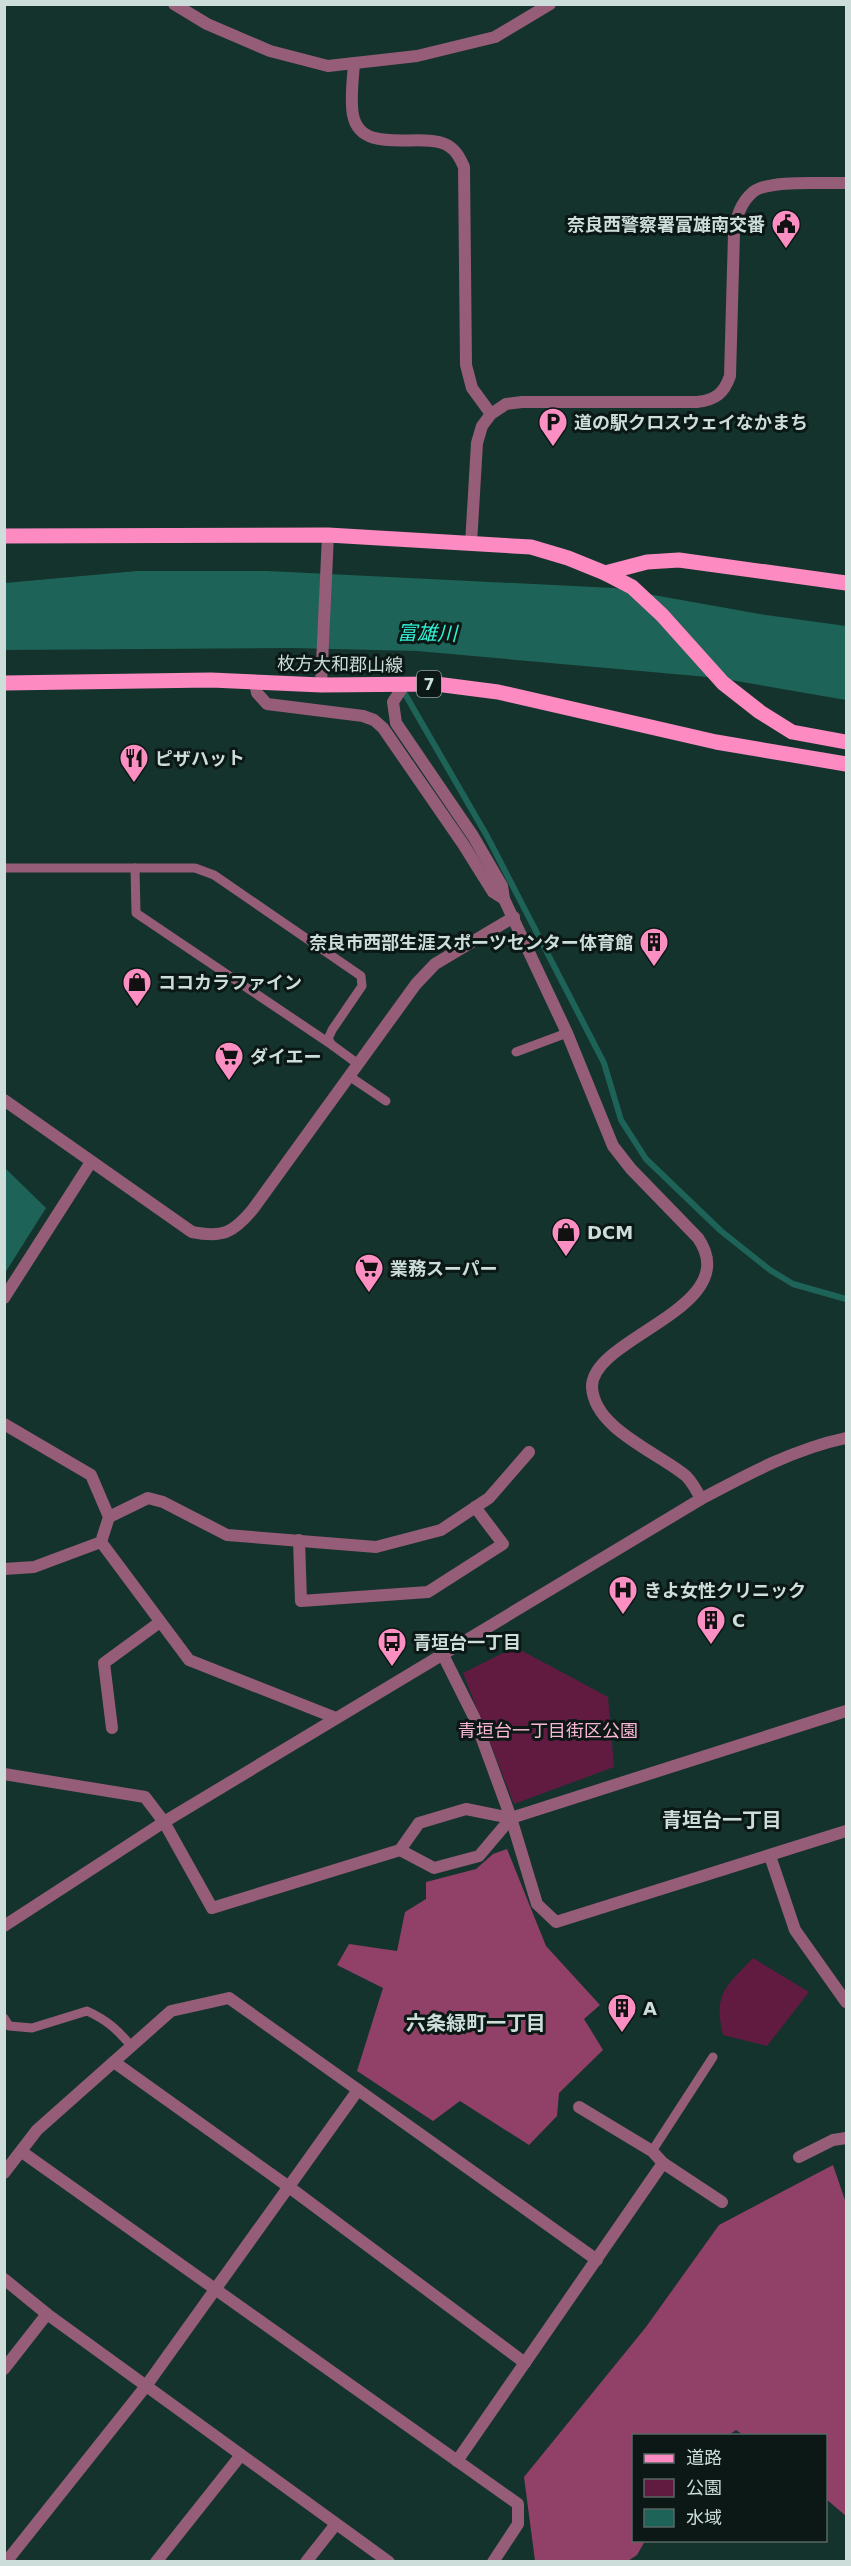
<svg xmlns="http://www.w3.org/2000/svg" width="851" height="2566" viewBox="0 0 851 2566" font-family="'DejaVu Sans','Noto Sans JP',sans-serif">
<rect width="100%" height="100%" fill="#14332d"/>
<!-- green -->
<g fill="#611b41">
<path d="M515 1647 608 1697 614 1767 514 1804 463 1673Z"/>
<path d="M753 1958 809 1992 767 2046 723 2035C713 1993 726 1987 753 1958Z"/>
</g>
<!-- forest -->
<g fill="#914068">
<path d="M507 1849 546 1946 600 2005 584 2019 603 2050 559 2093 557 2116 529 2145 460 2101 433 2121 357 2071 383 1988 337 1965 349 1944 397 1951 405 1912 426 1899V1882L476 1869 493 1854Z"/>
<path d="M833 2165 846 2203V2516L826 2499V2436L743 2435 736 2430 729 2435 634 2436V2540L645 2541 637 2555 628 2561H535L524 2477 646 2327 719 2225Z"/>
</g>
<!-- water -->
<g fill="#1e6357">
<path d="M137 571H268L614 588 766 615 846 626V700L719 678 417 651 292 648 5 650V583Z"/>
<path d="M5 1168 46 1208 5 1273Z"/>
</g>
<g fill="none" stroke-linecap="round" stroke-linejoin="round">
<!-- stream -->
<path stroke="#1e6357" stroke-width="6" d="M405 694 487 836 604 1063 621 1120 646 1159 721 1231 770 1270 793 1284 846 1299"/>
<!-- service -->
<g stroke="#955d77" stroke-width="9">
<path d="M4 868H195L214 875 361 976 362 986 332 1030 328 1039 332 1045 358 1064"/>
<path d="M135 868 136 913 332 1045"/>
<path d="M516 1052 567 1033"/>
<path d="M349 1076 386 1101"/>
<path d="M4 2018 9 2026 32 2028 87 2011C107 2020 118 2030 131 2046"/>
<path d="M652 2151 713 2057"/>
</g>
<!-- minor -->
<g stroke="#955d77" stroke-width="12">
<path d="M174 4 207 24 270 51 328 66 417 56 495 37 550 4"/>
<path d="M354 63C353 79 350 99 353 115 361 157 422 131 447 145 456 150 460 158 464 167L466 365 472 388 491 414"/>
<path d="M321 685 328 535"/>
<path d="M4 1100 192 1232C223 1238 233 1233 253 1209L416 984 435 964 514 917"/>
<path d="M4 1298 91 1162"/>
<path d="M4 1424 91 1475 109 1517 101 1542 34 1567 4 1569"/>
<path d="M109 1517 148 1498 163 1502 227 1535 376 1547 441 1530 489 1498 529 1452"/>
<path d="M299 1540 301 1601 428 1592 503 1544 475 1507"/>
<path d="M101 1542 189 1660 336 1718"/>
<path d="M442 1653 474 1717 511 1818 537 1904 556 1922 846 1831"/>
<path d="M112 1728 104 1663 160 1622"/>
<path d="M4 1774 145 1797 164 1822 212 1908 400 1850"/>
<path d="M511 1818 479 1856 434 1868 400 1850 419 1823 466 1809 511 1818 846 1711"/>
<path d="M770 1856 795 1930 846 2002"/>
<path d="M114 2062 289 2187 525 2363"/>
<path d="M579 2107 652 2151 663 2163"/>
<path d="M22 2152 518 2504V2524L493 2562"/>
<path d="M799 2157 833 2140 846 2138"/>
<path d="M4 2173 37 2130 171 2011 229 1998 597 2260"/>
<path d="M4 2369 47 2314"/>
<path d="M457 2461 663 2163 722 2202"/>
<path d="M6 2562 146 2386 358 2090"/>
<path d="M156 2562 241 2455"/>
<path d="M306 2562 336 2524"/>
</g>
<!-- tertiary -->
<g stroke="#955d77" stroke-width="12">
<path d="M471 544 477 443 482 426 491 414 506 404 522 402H697C716 400 724 393 730 376L734 234C736 218 740 203 753 192 769 179 826 184 846 183"/>
<path d="M255 682 257 693 267 704 363 716 374 720 383 728 463 844 493 892 504 899"/>
<path d="M404 685 393 702 396 723 473 836 502 886 504 899 567 1033 613 1146 631 1169 698 1238C746 1308 591 1337 592 1387 594 1429 659 1453 686 1476 693 1483 697 1491 701 1499"/>
<path d="M4 1926 164 1822 701 1499C748 1474 794 1449 846 1438"/>
<path d="M4 2279 47 2314 389 2562"/>
</g>
<!-- primary -->
<g stroke="#fd8ac1" stroke-width="15">
<path d="M4 536 328 535 531 547 568 558 605 573 632 587 662 615 723 683 760 712 792 732 846 742"/>
<path d="M605 573 647 562 679 560 846 583"/>
<path d="M4 683 211 680 321 685 436 684 498 692 716 742 846 764"/>
</g>
</g>
<!-- icons -->
<defs>
<g id="civic-pin" transform="scale(1.5)"><path d="M0 17L-7.5 6A9.5 9.5 0 1 1 7.5 6Z" fill="#fc8fc2" stroke="#0b1815"/><path d="M-.6-6.5H3V-4.5H.6V-3L4-1V1h2V6H-6V1h2V-1L-.6-3ZM-1.2 2.5V6h2.4V2.5Z" fill="#111"/></g>
<g id="parking-pin" transform="scale(1.5)"><path d="M0 17L-7.5 6A9.5 9.5 0 1 1 7.5 6Z" fill="#fc8fc2" stroke="#0b1815"/><path d="M-3.5-5.5H1a3.5 3.5 0 0 1 0 7H-1V5.5H-3.5ZM-1-3.4V-.6H.8a1.4 1.4 0 0 0 0-2.8Z" fill="#111"/></g>
<g id="restaurant-pin" transform="scale(1.5)"><path d="M0 17L-7.5 6A9.5 9.5 0 1 1 7.5 6Z" fill="#fc8fc2" stroke="#0b1815"/><path d="M-5-6h1v4h1v-4h1v4h1v-4h1v5L-1.5 .5V6h-2V.5L-5-1ZM5-6V6H3V1.5H1.5Q1.5-4 5-6Z" fill="#111"/></g>
<g id="building-pin" transform="scale(1.5)"><path d="M0 17L-7.5 6A9.5 9.5 0 1 1 7.5 6Z" fill="#fc8fc2" stroke="#0b1815"/><path d="M-4-6H4V6H1V3H-1V6H-4ZM-2.5-4.3h1.7v1.8h-1.7ZM.8-4.3h1.7v1.8H.8ZM-2.5-1h1.7V.8h-1.7ZM.8-1h1.7V.8H.8Z" fill="#111"/></g>
<g id="shop-pin" transform="scale(1.5)"><path d="M0 17L-7.5 6A9.5 9.5 0 1 1 7.5 6Z" fill="#fc8fc2" stroke="#0b1815"/><path d="M-5-2.5h2.3a2.7 3.5 0 0 1 5.4 0H5L5.5 6h-11ZM-1.5-2.5h3a1.5 2.3 0 0 0-3 0Z" fill="#111"/></g>
<g id="supermarket-pin" transform="scale(1.5)"><path d="M0 17L-7.5 6A9.5 9.5 0 1 1 7.5 6Z" fill="#fc8fc2" stroke="#0b1815"/><path d="M-6-5.5h2.5l.6 2H6L4.5 2H-2.5L-4.4-4H-6ZM-1.5 3.2a1.3 1.3 0 1 0 .1 0ZM3 3.2a1.3 1.3 0 1 0 .1 0Z" fill="#111"/></g>
<g id="hospital-pin" transform="scale(1.5)"><path d="M0 17L-7.5 6A9.5 9.5 0 1 1 7.5 6Z" fill="#fc8fc2" stroke="#0b1815"/><path d="M-5-5h3v3.5h4V-5h3V5h-3V1.5h-4V5h-3Z" fill="#111"/></g>
<g id="bus-pin" transform="scale(1.5)"><path d="M0 17L-7.5 6A9.5 9.5 0 1 1 7.5 6Z" fill="#fc8fc2" stroke="#0b1815"/><path d="M-5-6H5V4H4V6H2V4H-2V6H-4V4H-5ZM-3.5-4V0h7V-4ZM-3.5 1.2v1.5H-2V1.2ZM2 1.2v1.5H3.5V1.2Z" fill="#111"/></g>
</defs>
<g fill-rule="evenodd">
<use href="#civic-pin" x="786" y="224"/>
<use href="#parking-pin" x="553" y="422"/>
<use href="#restaurant-pin" x="134" y="758"/>
<use href="#building-pin" x="654" y="942"/>
<use href="#shop-pin" x="137" y="982"/>
<use href="#supermarket-pin" x="229" y="1056"/>
<use href="#shop-pin" x="566" y="1232"/>
<use href="#supermarket-pin" x="369" y="1268"/>
<use href="#hospital-pin" x="623" y="1590"/>
<use href="#building-pin" x="711" y="1620"/>
<use href="#bus-pin" x="392" y="1642"/>
<use href="#building-pin" x="622" y="2008"/>
</g>
<g text-anchor="middle" dominant-baseline="central" stroke-width="6" stroke-linejoin="round" paint-order="stroke">
<!-- shield labels -->
<rect fill="#0b1815" stroke="#93a39f" stroke-width="1.5" x="417" y="671" width="24" height="26" rx="4.5"/>
<g font-size="16" font-weight="bold" fill="#cddeda">
<text x="429" y="684">7</text>
</g>
<!-- poi labels -->
<g font-size="18" font-weight="bold" fill="#cddeda" stroke="#0b1815" text-anchor="start">
<text x="765" y="224" text-anchor="end">奈良西警察署富雄南交番</text>
<text x="574" y="422">道の駅クロスウェイなかまち</text>
<text x="155" y="758">ピザハット</text>
<text x="633" y="942" text-anchor="end">奈良市西部生涯スポーツセンター体育館</text>
<text x="158" y="982">ココカラファイン</text>
<text x="250" y="1056">ダイエー</text>
<text x="587" y="1232">DCM</text>
<text x="390" y="1268">業務スーパー</text>
<text x="644" y="1590">きよ女性クリニック</text>
<text x="732" y="1620">C</text>
<text x="413" y="1642">青垣台一丁目</text>
<text x="643" y="2008">A</text>
</g>
<!-- street labels -->
<g font-size="18" fill="#cddeda" stroke="#0b1815">
<text transform="translate(340 664) rotate(1)">枚方大和郡山線</text>
</g>
<!-- park labels -->
<g font-size="18" fill="#fbb6d4" stroke="#0b1815">
<text x="548" y="1730">青垣台一丁目街区公園</text>
</g>
<!-- water labels -->
<g font-size="20" font-style="italic" fill="#32efd1" stroke="#0b1815">
<text transform="translate(427 633) rotate(1)">富雄川</text>
</g>
<!-- neighbourhood labels -->
<g font-size="20" font-weight="bold" fill="#cddeda" stroke="#0b1815">
<text x="722" y="1820">青垣台一丁目</text>
<text x="476" y="2023">六条緑町一丁目</text>
</g>
</g>
<!-- border -->
<rect width="851" height="2566" fill="none" stroke="#cddeda" stroke-width="12"/>
<!-- legend -->
<rect x="632" y="2434" width="195" height="108" fill="#0b1815" stroke="#596764" stroke-width="1.5"/>
<rect x="644" y="2454" width="30" height="9" fill="#fd8ac1" stroke="#596764" stroke-width="1.5"/>
<text x="686" y="2464" font-size="18" fill="#cddeda">道路</text>
<rect x="644" y="2479" width="30" height="18" fill="#611b41" stroke="#596764" stroke-width="1.5"/>
<text x="686" y="2494" font-size="18" fill="#cddeda">公園</text>
<rect x="644" y="2509" width="30" height="18" fill="#1e6357" stroke="#596764" stroke-width="1.5"/>
<text x="686" y="2524" font-size="18" fill="#cddeda">水域</text>
</svg>
